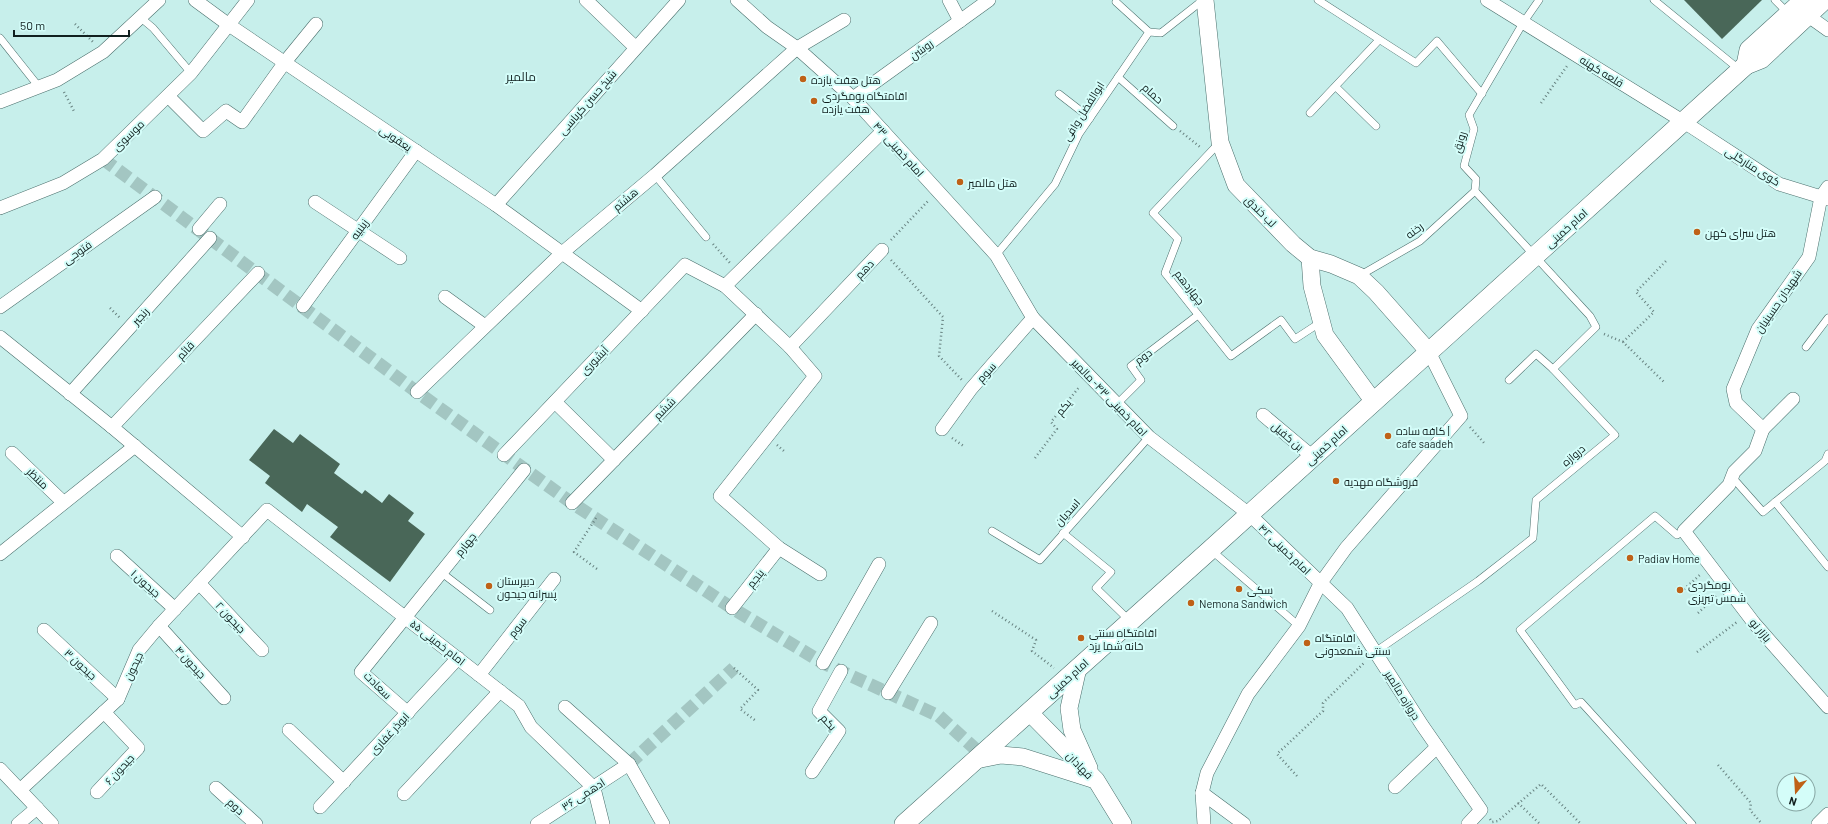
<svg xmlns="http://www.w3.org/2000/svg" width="1828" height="824" viewBox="0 0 1828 824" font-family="Barlow,Cairo,sans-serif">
<rect width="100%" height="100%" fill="#c7efeb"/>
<!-- building -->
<g fill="#496758">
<path d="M1684 0H1762L1722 39Z"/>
<path d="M274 429 293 443 300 434 340 464 334 473 362 494 365 490 382 503 389 494 414 513 408 521 425 534 390 582 330 537 338 527 307 504 302 512 265 483 270 476 249 460Z"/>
</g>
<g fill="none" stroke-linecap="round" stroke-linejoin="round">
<!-- minor-tunnel -->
<g stroke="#a3c6c2" stroke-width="13" stroke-dasharray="13 6" stroke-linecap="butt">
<path d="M103 159 417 392 572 503 732 608 823 663 939 716 982 755"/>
<path d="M629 764 734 668"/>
</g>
<!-- service casing -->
<g stroke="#4a6f6c" stroke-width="8">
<g id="service">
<path d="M1318 0 1416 63 1437 41 1482 94"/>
<path d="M1654 0 1740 70"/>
<path d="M1775 0 1788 13"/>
<path d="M1116 2 1149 32"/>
<path d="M141 18 153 28 191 73"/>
<path d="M0 38 39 87"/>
<path d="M1118 77 1173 126"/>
<path d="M1336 87 1376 126"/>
<path d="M1059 94 1090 118"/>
<path d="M1310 113 1379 40"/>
<path d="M1220 142 1153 213 1178 239 1165 273 1231 356 1281 320 1295 339 1321 322"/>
<path d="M655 175 706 237"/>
<path d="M996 255 1055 184 1079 134 1149 32 1161 33 1203 0"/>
<path d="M1359 276 1420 241 1475 191"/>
<path d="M1806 347 1828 318"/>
<path d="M1509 380 1536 354 1553 369"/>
<path d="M1117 404 1141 380 1131 366 1198 315"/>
<path d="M1732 477 1763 512 1825 461 1828 454"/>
<path d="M1775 502 1828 567"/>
<path d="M992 531 1040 560 1149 437"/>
<path d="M1684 531 1677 535 1655 516 1520 630 1575 705 1581 702 1692 824"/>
<path d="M1063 533 1111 572 1096 588 1130 621"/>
<path d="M1211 550 1299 626"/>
<path d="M442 573 490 610"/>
<path d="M1375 652 1478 581 1533 538 1536 500 1615 435 1553 369 1596 327 1590 316 1475 191 1476 179 1464 166 1474 129 1469 115 1523 23 1539 0"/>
</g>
</g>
<!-- minor casing -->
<g stroke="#4a6f6c" stroke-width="14">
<g id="minor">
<path d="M195 0 229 25 496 205 642 311"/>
<path d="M586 0 635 47"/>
<path d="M737 0 767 27 797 48 853 98 996 255 1033 318 1149 437 1249 514 1347 608 1422 725 1481 810 1468 824"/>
<path d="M949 0 960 21"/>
<path d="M1487 0 1684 122 1779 184 1828 199"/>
<path d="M1807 15 1828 30"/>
<path d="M168 96 203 131 226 111 242 122 285 62 316 24"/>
<path d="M853 98 989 0"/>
<path d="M0 102 57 80 103 52 159 0"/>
<path d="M1828 187 1821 197 1809 257 1758 329 1733 389 1736 403 1763 429 1755 451 1734 472 1729 485 1684 531 1754 623 1828 707"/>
<path d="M315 202 400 258"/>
<path d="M496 205 679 0"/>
<path d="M0 208 63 183 103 159 191 73 248 0"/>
<path d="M199 229 220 204"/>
<path d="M725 286 883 131"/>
<path d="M445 297 485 326"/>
<path d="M303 306 416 151"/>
<path d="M0 307 155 197"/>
<path d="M0 337 112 427 243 537"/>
<path d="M790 347 882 250"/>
<path d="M417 392 562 253 655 175 797 48 844 20"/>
<path d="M70 394 210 238"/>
<path d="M555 402 614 460"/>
<path d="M1263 415 1313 457"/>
<path d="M112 427 258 273"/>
<path d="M942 429 971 389 1033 318"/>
<path d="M1763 429 1793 399"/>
<path d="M12 453 63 502"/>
<path d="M504 455 685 265 725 286 790 347 815 376 720 496 779 548 820 574"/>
<path d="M572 503 756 314"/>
<path d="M0 554 135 446"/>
<path d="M117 556 175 609"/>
<path d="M199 583 262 650"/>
<path d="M732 608 779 548"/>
<path d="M159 626 224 698"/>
<path d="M44 630 118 699"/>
<path d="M823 663 879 564"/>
<path d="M479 675 554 579"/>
<path d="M888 693 931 623"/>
<path d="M565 707 629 764 663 824"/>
<path d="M408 713 361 672 524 470"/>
<path d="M289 730 344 782"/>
<path d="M0 769 52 824"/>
<path d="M812 772 839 731 819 711 841 671"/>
<path d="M1395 787 1437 747"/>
<path d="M216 788 256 824"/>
<path d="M20 790 118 699 139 650 159 626 267 510 519 706 531 727 594 788 603 824"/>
<path d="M97 792 138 748 104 712"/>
<path d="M1202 793 1244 824"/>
<path d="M404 794 500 691"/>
<path d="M320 807 458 658"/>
<path d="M18 824 37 808"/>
<path d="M537 824 629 764"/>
<path d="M1204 824 1202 793 1207 773 1248 694 1299 626 1320 584 1346 548 1461 416 1429 352"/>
<path d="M1818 824 1828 814"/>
</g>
</g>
<!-- tertiary casing -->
<g stroke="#4a6f6c" stroke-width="18">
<g id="tertiary">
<path d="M1205 0 1220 142 1236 185 1293 244 1310 258 1331 264 1359 276 1376 292 1429 352"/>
<path d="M1310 258 1312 286 1325 335 1374 402"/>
<path d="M1078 668 1069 708 1072 730 1089 768"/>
<path d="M1029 712 1096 780 1123 824"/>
<path d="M976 760 1001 755 1023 757 1092 779"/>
</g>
</g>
<!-- secondary casing -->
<g stroke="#4a6f6c" stroke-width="20">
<g id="secondary">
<path d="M1746 65 1749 50 1804 0"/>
<path d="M904 824 1210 550 1746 65 1761 59 1824 0"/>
</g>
</g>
<!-- path -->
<g stroke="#678280" stroke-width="2.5" stroke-dasharray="1 3" stroke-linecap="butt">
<path d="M75 24 93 42"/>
<path d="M64 92 75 113"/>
<path d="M1541 103 1567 66"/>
<path d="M1180 131 1200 147"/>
<path d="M891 240 929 200"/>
<path d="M713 244 730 263"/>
<path d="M891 260 943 317 939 356 962 380"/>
<path d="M110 308 121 319"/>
<path d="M1604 334 1623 342 1665 383"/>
<path d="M1623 342 1654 312 1636 292 1666 261"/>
<path d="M1470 427 1485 444"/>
<path d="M952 438 965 447"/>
<path d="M777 445 785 452"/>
<path d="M1035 458 1057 429 1051 422 1080 386"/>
<path d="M596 518 574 552 597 569"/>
<path d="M1681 592 1701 574"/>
<path d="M992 611 1036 640 1032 651 1054 668"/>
<path d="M1698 613 1716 596"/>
<path d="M1697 652 1737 622"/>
<path d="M734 668 758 690 740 709 756 721"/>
<path d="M1718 765 1751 803 1750 810 1762 824"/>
<path d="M1297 776 1277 754 1323 711V703L1365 662"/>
<path d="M1518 803 1539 823 1538 824"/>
<path d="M1490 819 1492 822 1498 821 1541 784 1581 824"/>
</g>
<!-- service -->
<use href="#service" stroke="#fff" stroke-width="7"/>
<!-- minor -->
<use href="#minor" stroke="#fff" stroke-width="13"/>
<!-- tertiary -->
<use href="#tertiary" stroke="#fff" stroke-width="17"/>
<!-- secondary -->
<use href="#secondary" stroke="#fff" stroke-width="19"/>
</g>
<!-- markers -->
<g fill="#bf6117" stroke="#d4fdf9" stroke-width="1.5">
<circle cx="803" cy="79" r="4"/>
<circle cx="814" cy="101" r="4"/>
<circle cx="960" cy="182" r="4"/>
<circle cx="1697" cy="232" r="4"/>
<circle cx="1388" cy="436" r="4"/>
<circle cx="1336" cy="481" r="4"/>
<circle cx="1630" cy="558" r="4"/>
<circle cx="489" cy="586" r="4"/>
<circle cx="1239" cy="589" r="4"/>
<circle cx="1680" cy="590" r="4"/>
<circle cx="1191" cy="603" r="4"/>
<circle cx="1081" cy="638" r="4"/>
<circle cx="1307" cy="643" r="4"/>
</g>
<g text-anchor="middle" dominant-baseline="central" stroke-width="4" stroke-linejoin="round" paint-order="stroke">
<!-- street labels -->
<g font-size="11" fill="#11201f" stroke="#d4fdf9">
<text transform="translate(921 49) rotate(-36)">روشن</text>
<text transform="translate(1602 71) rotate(32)">قلعه کهنه</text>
<text transform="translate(1153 93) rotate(42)">حمام</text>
<text transform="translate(587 102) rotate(-49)">شیخ حسن کرباسی</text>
<text transform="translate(1083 111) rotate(-58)">ابوالفضل وافی</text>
<text transform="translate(128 135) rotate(-44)">موسوی</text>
<text transform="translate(396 138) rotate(34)">یعقوبی</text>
<text transform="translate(1459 142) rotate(-74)">رونق</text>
<text transform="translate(899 149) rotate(48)">امام خمینی ۴۳</text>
<text transform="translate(1753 166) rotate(32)">کوی منارگلی</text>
<text transform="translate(625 199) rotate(-40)">هشتم</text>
<text transform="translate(1261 211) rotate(45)">لب خندق</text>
<text transform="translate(1566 228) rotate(-42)">امام خمینی</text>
<text transform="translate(359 229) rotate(-54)">زینبیه</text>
<text transform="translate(1414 230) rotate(-37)">رخنه</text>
<text transform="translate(77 252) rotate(-35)">فتوحی</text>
<text transform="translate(864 269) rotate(-47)">دهم</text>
<text transform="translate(1190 287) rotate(52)">چهاردهم</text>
<text transform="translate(1778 301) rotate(-56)">شهیدان حسینیان</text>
<text transform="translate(140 316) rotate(-48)">رنجبر</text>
<text transform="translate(185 350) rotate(-47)">قائم</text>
<text transform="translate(1143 356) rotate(-36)">دوم</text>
<text transform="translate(594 360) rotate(-46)">آبشوری</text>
<text transform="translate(986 372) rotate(-48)">سوم</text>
<text transform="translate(1110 397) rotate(46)">امام خمینی ۴۳- مالمیر</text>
<text transform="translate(1063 407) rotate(-51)">یکم</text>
<text transform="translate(664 408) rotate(-46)">ششم</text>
<text transform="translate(1288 436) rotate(40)">بن کفیل</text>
<text transform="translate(1326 445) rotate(-42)">امام خمینی</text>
<text transform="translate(1573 455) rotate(-40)">دروازه</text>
<text transform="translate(38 478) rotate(44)">منتظر</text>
<text transform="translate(1067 512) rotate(-48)">اسدیان</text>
<text transform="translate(465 544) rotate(-52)">چهارم</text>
<text transform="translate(1285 549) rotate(44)">امام خمینی ۴۲</text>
<text transform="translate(755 578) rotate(-52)">پنجم</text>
<text transform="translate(146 583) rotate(42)">جیحون ۱</text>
<text transform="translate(231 617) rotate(47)">جیحون ۲</text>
<text transform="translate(517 627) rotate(-52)">سوم</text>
<text transform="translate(1761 630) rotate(50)">بازار نو</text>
<text transform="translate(438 642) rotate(38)">امام خمینی ۵۵</text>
<text transform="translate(191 662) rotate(48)">جیحون ۴</text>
<text transform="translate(81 664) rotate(43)">جیحون ۳</text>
<text transform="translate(133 666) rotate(-65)">جیحون</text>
<text transform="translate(1067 678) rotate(-42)">امام خمینی</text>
<text transform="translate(378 685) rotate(45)">سعادت</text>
<text transform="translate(1403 695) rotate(58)">دروازه مالمیر</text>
<text transform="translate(829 722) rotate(48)">یکم</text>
<text transform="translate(389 733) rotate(-47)">ابوذر غفاری</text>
<text transform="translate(1080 765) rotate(46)">فهادان</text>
<text transform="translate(119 769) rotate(-47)">جیحون ۶</text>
<text transform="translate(583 794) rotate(-33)">ادهمی ۳۶</text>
<text transform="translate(236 806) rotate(42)">دوم</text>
</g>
<!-- poi labels -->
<g font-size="11" fill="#11201f" stroke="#d4fdf9" text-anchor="start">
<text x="811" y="79">هتل هفت یازده</text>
<text x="822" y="95">اقامتگاه بومگردی<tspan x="822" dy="13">هفت یازده</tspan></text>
<text x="968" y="182">هتل مالمير</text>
<text x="1705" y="232">هتل سرای کهن</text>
<text x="1396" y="430">کافه ساده |<tspan x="1396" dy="13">cafe saadeh</tspan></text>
<text x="1344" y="481">فروشگاه مهدیه</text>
<text x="1638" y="558">Padiav Home</text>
<text x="497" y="580">دبیرستان<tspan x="497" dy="13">پسرانه جیحون</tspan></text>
<text x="1688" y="584">بومگردی<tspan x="1688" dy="13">شمس تبریزی</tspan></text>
<text x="1247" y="589">سکی</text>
<text x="1199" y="603">Nemona Sandwich</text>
<text x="1089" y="632">اقامتگاه سنتی<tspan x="1089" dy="13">خانه شما یزد</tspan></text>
<text x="1315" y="637">اقامتگاه<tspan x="1315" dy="13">سنتی شمعدونی</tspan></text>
</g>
<!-- neighbourhood labels -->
<g font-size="12" fill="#11201f" stroke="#d4fdf9">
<text x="521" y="76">مالمیر</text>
</g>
</g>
<!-- north arrow -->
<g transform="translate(1796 792) rotate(198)"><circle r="19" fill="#d4fdf9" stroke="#86a5a2"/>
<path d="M0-3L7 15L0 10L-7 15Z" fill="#bf6117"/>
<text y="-6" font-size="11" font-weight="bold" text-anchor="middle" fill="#11201f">N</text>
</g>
<!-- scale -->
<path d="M14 30v6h115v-6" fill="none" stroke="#11201f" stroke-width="2"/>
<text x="20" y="30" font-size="12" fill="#11201f" stroke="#d4fdf9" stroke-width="3" paint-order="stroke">50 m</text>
</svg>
